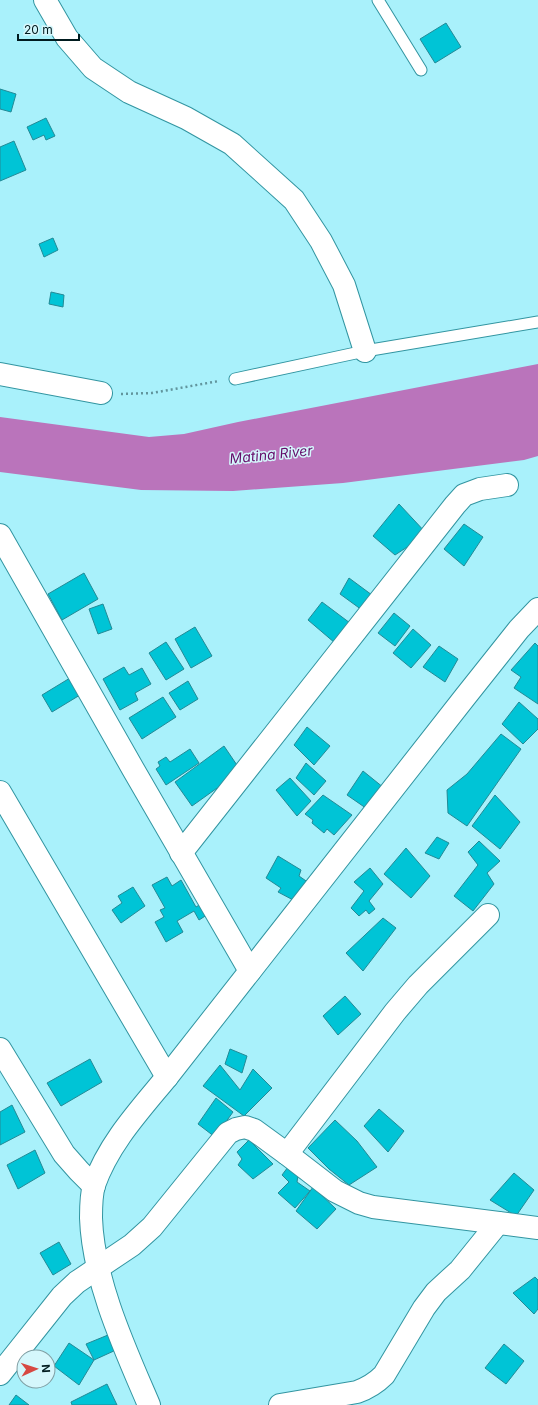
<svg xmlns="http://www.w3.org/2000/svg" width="538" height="1405" viewBox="0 0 538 1405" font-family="Inter,sans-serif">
<rect width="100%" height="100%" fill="#a9f1fb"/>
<!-- water -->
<path fill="#ba74bb" d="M538 364V456L524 460 343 483 233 491 141 490 0 472V417L149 437 184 434 238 422Z"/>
<!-- building -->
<g fill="#00c4d6" stroke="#238a96">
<path d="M446 23 461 47 435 63 420 39Z"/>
<path d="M0 89 16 94 11 112 0 109Z"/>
<path d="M46 118 55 136 46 140 44 135 33 140 27 127Z"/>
<path d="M14 141 26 170 0 181V147Z"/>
<path d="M53 238 58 250 44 257 39 244Z"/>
<path d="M51 292 64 295 63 307 49 304Z"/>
<path d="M399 504 427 534 395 555 373 536Z"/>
<path d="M464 524 483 537 464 566 444 549Z"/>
<path d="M84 573 98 599 62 620 48 594Z"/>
<path d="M349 578 372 595 362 610 340 594Z"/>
<path d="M322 602 350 623 335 643 308 620Z"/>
<path d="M103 604 112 629 98 634 89 609Z"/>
<path d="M394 613 410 626 395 646 378 633Z"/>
<path d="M195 627 212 656 191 668 175 639Z"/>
<path d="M413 629 431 645 411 668 393 653Z"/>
<path d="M166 642 184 669 166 680 149 653Z"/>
<path d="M535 643 538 646V704L514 688 521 677 511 670Z"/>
<path d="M439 646 458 659 445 682 423 667Z"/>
<path d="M124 667 129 675 142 668 151 684 135 693 138 700 120 710 103 679Z"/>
<path d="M70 678 80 695 52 712 42 695Z"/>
<path d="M188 681 198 699 180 710 169 693Z"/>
<path d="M163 697 176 717 142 739 129 718Z"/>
<path d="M519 702 538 719V729L523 744 502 724Z"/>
<path d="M307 727 330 746 314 765 294 745Z"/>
<path d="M501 734 521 749 467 826 448 813 447 790 467 774Z"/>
<path d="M224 746 241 771 192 806 175 782Z"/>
<path d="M190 749 199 763 166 785 156 769 160 766 158 762 166 757 170 762Z"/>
<path d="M306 763 326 781 314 795 296 778Z"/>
<path d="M363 771 389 792 373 813 347 795Z"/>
<path d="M290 778 311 801 297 816 276 790Z"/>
<path d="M323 795 352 815 334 835 327 829 324 833 312 823 313 820 305 814Z"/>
<path d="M495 795 520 822 500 849 472 826Z"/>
<path d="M437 837 449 843 439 859 425 853Z"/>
<path d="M479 841 500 861 487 873 494 884 473 911 454 896 478 865 468 852Z"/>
<path d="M406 848 430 876 411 898 384 874Z"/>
<path d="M278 856 301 870 299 876 309 883 297 902 278 892 281 888 266 878Z"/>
<path d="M370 868 383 884 369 901 375 909 369 914 366 910 359 916 351 908 364 891 354 882Z"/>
<path d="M167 877 172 886 181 880 196 907 204 902 210 913 199 920 194 911 177 921 183 932 166 942 155 922 164 917 160 910 165 908 152 885Z"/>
<path d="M133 887 145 906 121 923 112 910 122 903 118 896Z"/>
<path d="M383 918 396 928 363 971 346 953Z"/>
<path d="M345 996 361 1014 338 1035 323 1016Z"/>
<path d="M230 1049 247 1056 242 1073 225 1064Z"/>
<path d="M90 1059 102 1082 61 1106 47 1083Z"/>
<path d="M220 1065 240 1090 253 1069 272 1088 244 1116 203 1086Z"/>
<path d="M216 1098 233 1112 215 1137 198 1124Z"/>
<path d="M12 1105 25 1132 0 1145V1112Z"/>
<path d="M379 1109 404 1131 388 1152 364 1126Z"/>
<path d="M335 1120 357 1141 377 1167 349 1185 329 1169 308 1148Z"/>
<path d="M249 1140 273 1164 253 1179 238 1165 242 1159 237 1152Z"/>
<path d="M35 1150 45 1173 18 1189 7 1165Z"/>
<path d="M288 1167 298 1176 297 1182 310 1191 295 1208 278 1193 289 1182 282 1175Z"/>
<path d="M514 1173 534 1190 516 1216 490 1200Z"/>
<path d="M313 1187 336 1209 317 1229 296 1211Z"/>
<path d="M59 1242 71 1264 53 1275 40 1253Z"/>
<path d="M535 1277 538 1280V1309L534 1314 513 1293Z"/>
<path d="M108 1335 116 1350 94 1360 86 1344Z"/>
<path d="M69 1343 94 1360 79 1385 54 1366Z"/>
<path d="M504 1344 524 1361 506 1384 485 1368Z"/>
<path d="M107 1384 117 1405H72L71 1402Z"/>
<path d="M16 1395 29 1405H9Z"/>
</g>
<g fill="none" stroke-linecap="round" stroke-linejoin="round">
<!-- service casing -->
<g stroke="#3295a1" stroke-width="13">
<g id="service">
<path d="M378 0 421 70"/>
<path d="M235 379 365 351 538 322"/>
</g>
</g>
<!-- minor casing -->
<g stroke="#3295a1" stroke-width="24">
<g id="minor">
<path d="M45 0 67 38 93 68 129 92 186 118 232 144 294 200 321 241 344 285 365 351"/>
<path d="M0 374 101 393"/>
<path d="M0 535 133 769 250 971"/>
<path d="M0 792 167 1077"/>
<path d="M181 853 455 505 464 495 480 489 507 485"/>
<path d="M0 1049 64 1154 79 1171 94 1186"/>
<path d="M287 1154 395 1012 418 985 488 915"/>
<path d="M0 1374 62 1296 77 1282 132 1245 152 1227 228 1133 236 1129 245 1127 254 1130 287 1154 335 1191 359 1203 373 1207 538 1228"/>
<path d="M149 1405C125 1349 93 1280 91 1218 91 1207 91 1195 94 1185 109 1143 139 1111 167 1077L465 697 519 629 538 609"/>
<path d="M280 1405 357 1392C368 1388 376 1383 384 1375L424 1308 436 1292 460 1270 498 1223"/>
</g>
</g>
<!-- path -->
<path stroke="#61959d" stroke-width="2.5" stroke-dasharray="2 3" stroke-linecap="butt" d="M121 394 152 393 219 381"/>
<!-- service -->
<use href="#service" stroke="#fff" stroke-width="11"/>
<!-- minor -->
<use href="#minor" stroke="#fff" stroke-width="22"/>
</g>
<g text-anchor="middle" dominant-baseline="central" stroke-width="3" stroke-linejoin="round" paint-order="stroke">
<!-- water labels -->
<g font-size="14" font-style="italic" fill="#650c69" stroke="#d5f7fc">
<text transform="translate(271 454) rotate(-6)">Matina River</text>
</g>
</g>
<!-- north arrow -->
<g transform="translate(36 1369) rotate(87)"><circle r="19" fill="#d5f7fc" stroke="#809fa4"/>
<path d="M0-3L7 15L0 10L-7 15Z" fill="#d74842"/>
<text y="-6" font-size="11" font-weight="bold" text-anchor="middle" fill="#001b1f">N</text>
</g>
<!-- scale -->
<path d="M18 34v6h61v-6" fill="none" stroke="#001b1f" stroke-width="2"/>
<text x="24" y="34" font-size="12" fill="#001b1f" stroke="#d5f7fc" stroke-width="3" paint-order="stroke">20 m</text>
</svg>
